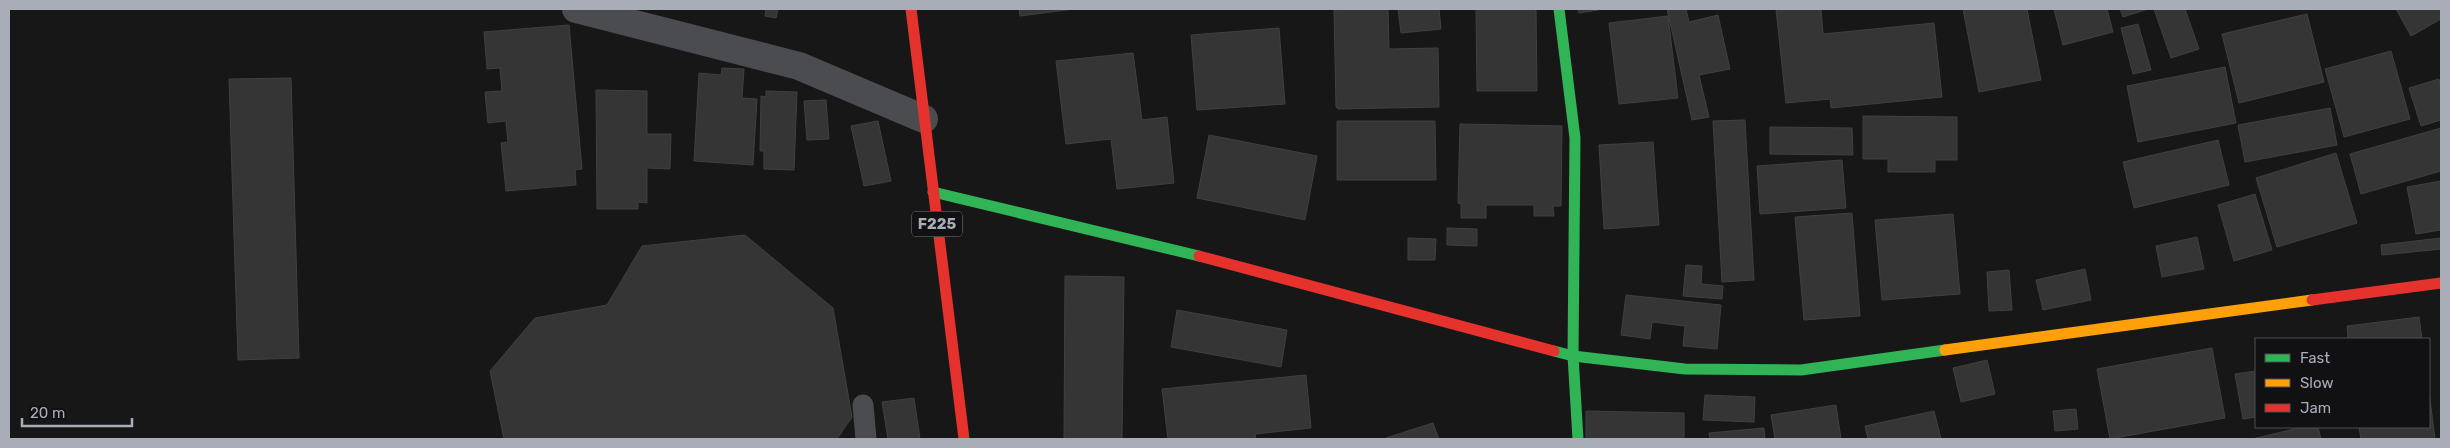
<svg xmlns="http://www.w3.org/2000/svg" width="2450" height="448" viewBox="0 0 2450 448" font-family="Rubik,sans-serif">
<rect width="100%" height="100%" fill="#171717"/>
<!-- building -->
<g fill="#353536" stroke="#3f4043">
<path d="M766 9H778L776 18 765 16Z"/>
<path d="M1019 9H1074L1020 16Z"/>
<path d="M1388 9 1389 49 1438 48 1439 107 1338 109 1336 107 1334 10Z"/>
<path d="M1398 9H1439L1441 29 1401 33Z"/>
<path d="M1476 9H1536L1537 91H1477Z"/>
<path d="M1578 9H1598V10L1579 13Z"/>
<path d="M1667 9H1686L1689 22 1718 15 1730 69 1699 75 1709 117 1692 120Z"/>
<path d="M1776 9H1821L1823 34 1934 23 1942 97 1831 108 1830 99 1786 103Z"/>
<path d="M1963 9H2027L2041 80 1979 92Z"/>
<path d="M2054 9H2107L2113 32 2063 45Z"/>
<path d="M2120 9H2148L2123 17Z"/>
<path d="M2154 9H2185L2199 49 2171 58Z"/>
<path d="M2396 9H2441V19L2411 36Z"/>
<path d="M2307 14 2324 82 2239 103 2222 34Z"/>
<path d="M1668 16 1678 98 1619 104 1609 23Z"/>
<path d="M2138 24 2151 70 2133 74 2121 28Z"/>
<path d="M569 25 582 169 575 170 576 185 506 191 501 143 508 142 506 121 488 123 485 92 502 91 500 68 487 69 484 32Z"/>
<path d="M1279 28 1285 104 1197 110 1191 35Z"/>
<path d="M2391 51 2410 119 2344 137 2325 69Z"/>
<path d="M1133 53 1142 120 1167 117 1174 183 1117 189 1111 139 1066 144 1056 61Z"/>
<path d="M2225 67 2236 123 2138 142 2127 86Z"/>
<path d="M722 68 744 69 742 98 757 99 753 165 694 161 699 73 721 75Z"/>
<path d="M291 78 299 358 238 360 229 79Z"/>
<path d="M2439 79 2441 88V120L2421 126 2409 88Z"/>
<path d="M596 90 647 91V134H671L670 169 647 168V203L638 202V209H597Z"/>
<path d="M766 91 797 92 794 170 764 169V151H760L761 96 766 97Z"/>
<path d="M826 100 829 139 807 140 804 101Z"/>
<path d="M2330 108 2337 145 2245 162 2238 125Z"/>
<path d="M1863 116 1957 117V160H1935V172H1888V159H1863Z"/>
<path d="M1745 120 1754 280 1722 282 1713 121Z"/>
<path d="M878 121 891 181 864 186 851 126Z"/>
<path d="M1337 121H1435L1436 180H1337Z"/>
<path d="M1460 124 1562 126 1561 206H1553L1554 216H1534V205H1486V218H1461V204L1458 203Z"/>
<path d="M1770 127 1852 128 1853 155 1770 154Z"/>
<path d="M2441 128V171L2361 194 2350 154Z"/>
<path d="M1209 135 1317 156 1305 220 1197 198Z"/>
<path d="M2218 140 2229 185 2134 208 2123 162Z"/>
<path d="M1653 142 1659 225 1604 229 1599 145Z"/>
<path d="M2336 153 2357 223 2277 247 2256 178Z"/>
<path d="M1842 160 1846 208 1760 214 1757 166Z"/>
<path d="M2441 181V230L2416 234 2407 187Z"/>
<path d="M2255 194 2272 250 2234 261 2218 205Z"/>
<path d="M1852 213 1860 316 1804 320 1795 217Z"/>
<path d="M1953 214 1960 294 1882 300 1875 220Z"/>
<path d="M1447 228 1477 229V246L1447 245Z"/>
<path d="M745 235 833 308 852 417 837 439H504L490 371 535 318 607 305 642 246Z"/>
<path d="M2197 237 2204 269 2162 277 2156 246Z"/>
<path d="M1408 238 1436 239 1435 260H1408Z"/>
<path d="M2441 238V249L2382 255 2381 245Z"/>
<path d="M1686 265 1702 266 1701 284 1723 286 1722 299 1683 296Z"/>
<path d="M2085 269 2091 300 2043 310 2036 280Z"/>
<path d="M2009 270 2012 310 1989 311 1987 272Z"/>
<path d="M1065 276 1124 277 1122 439H1064Z"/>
<path d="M1626 295 1721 305 1717 349 1683 346 1685 326 1652 322 1650 339 1621 335Z"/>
<path d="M1177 310 1287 330 1281 367 1171 347Z"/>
<path d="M2419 317 2422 339H2348L2347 326Z"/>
<path d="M2212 348 2225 418 2110 439 2097 369Z"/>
<path d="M1987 360 1995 394 1961 402 1953 368Z"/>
<path d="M2256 371V417L2243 419 2235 374Z"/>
<path d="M1306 375 1311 428 1255 434 1256 439H1168L1162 389Z"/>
<path d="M2429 392 2435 439H2361L2359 427H2429Z"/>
<path d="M1705 395 1755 397 1754 422 1703 420Z"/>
<path d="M914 398 920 439H888L882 402Z"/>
<path d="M1836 405 1841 439H1775L1771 415Z"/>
<path d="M2076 409 2078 429 2055 431 2053 411Z"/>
<path d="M1586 411 1684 413V439H1586Z"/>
<path d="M1934 411 1941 439H1868L1865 426Z"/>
<path d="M1433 423 1439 439 1386 438Z"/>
<path d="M2303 427H2318L2321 439H2252Z"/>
<path d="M1764 428 1765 439H1710L1709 433Z"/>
</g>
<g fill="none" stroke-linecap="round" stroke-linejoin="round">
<!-- lane -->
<path stroke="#4b4c50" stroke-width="21" d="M863 405 866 439"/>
<!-- street -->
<path stroke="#4b4c50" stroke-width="28" d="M576 9 799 66 924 119"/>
<!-- fast -->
<g stroke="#30b455" stroke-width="11">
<path d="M1559 9 1575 138 1573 356 1578 439"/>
<path d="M933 192 1199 256"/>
<path d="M1554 351 1573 356 1685 369 1801 370 1945 350"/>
</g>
<!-- slow -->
<path stroke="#ff9f0a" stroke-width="11" d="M1945 350 2312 300"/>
<!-- jam -->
<g stroke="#e5322d" stroke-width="11">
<path d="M911 9 964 439"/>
<path d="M1199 256 1554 351"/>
<path d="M2312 300 2441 283"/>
</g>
</g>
<g text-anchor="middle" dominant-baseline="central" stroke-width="4.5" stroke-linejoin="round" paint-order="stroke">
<!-- shield labels -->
<rect fill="#111113" stroke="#7b7e86" stroke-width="1" x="912" y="211.5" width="50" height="25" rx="4"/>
<g font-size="15" font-weight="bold" fill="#a8adb8">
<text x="937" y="224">F225</text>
</g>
</g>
<!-- border -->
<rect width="2450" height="448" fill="none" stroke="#a8adb8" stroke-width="20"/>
<!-- legend -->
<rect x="2255" y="338" width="175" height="90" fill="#111113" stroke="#4d4f55"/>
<rect x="2265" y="354" width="25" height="8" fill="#30b455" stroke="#4d4f55"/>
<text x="2300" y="363" font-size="15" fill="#a8adb8">Fast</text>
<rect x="2265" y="379" width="25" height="8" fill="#ff9f0a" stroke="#4d4f55"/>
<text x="2300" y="388" font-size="15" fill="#a8adb8">Slow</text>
<rect x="2265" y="404" width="25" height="8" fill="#e5322d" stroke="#4d4f55"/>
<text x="2300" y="413" font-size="15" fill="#a8adb8">Jam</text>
<!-- scale -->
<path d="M22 418v8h110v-8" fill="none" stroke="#a8adb8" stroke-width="2.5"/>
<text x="30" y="418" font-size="15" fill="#a8adb8" stroke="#111113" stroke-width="4" paint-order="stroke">20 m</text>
</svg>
